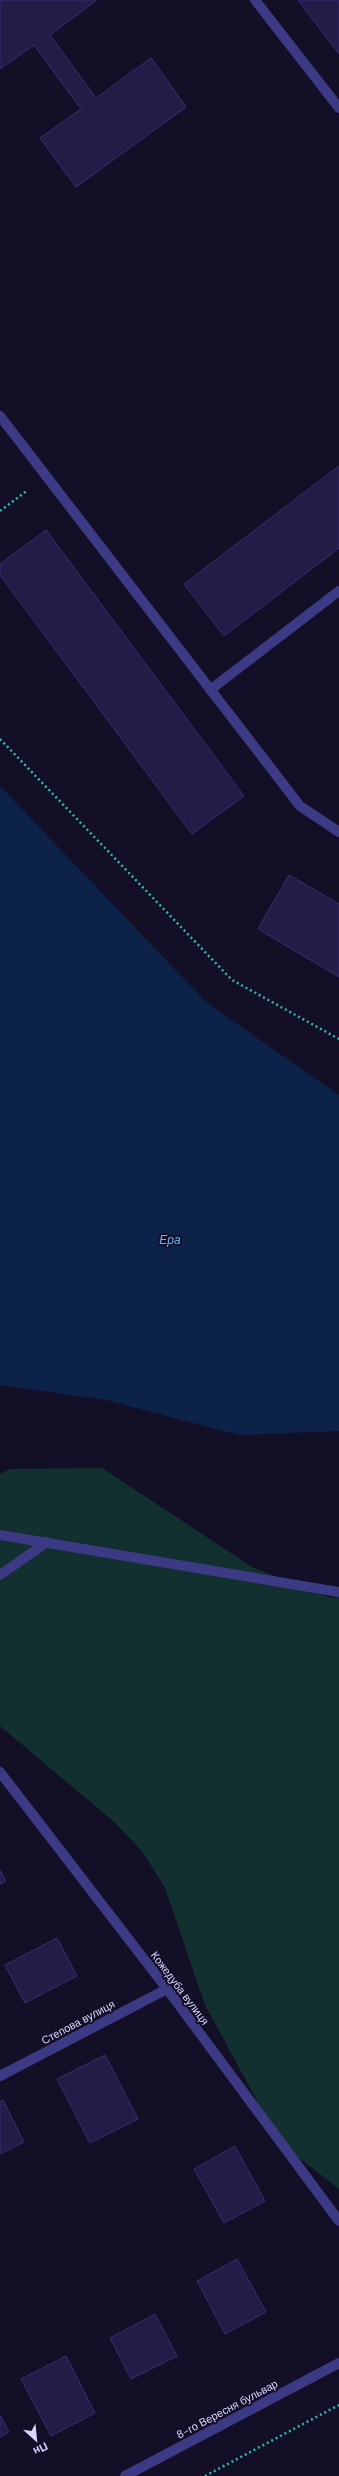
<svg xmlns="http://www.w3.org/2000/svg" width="339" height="2476" viewBox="0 0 339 2476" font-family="'DM Sans',sans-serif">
<rect width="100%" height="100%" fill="#130f26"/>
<!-- green -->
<path fill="#12302f" d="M102 1468 252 1567 331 1598 339 1597V2189L280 2143 205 2005 165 1888 142 1851 113 1821 0 1726V1474L9 1469Z"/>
<!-- water -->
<path fill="#0c2248" d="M0 786 206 1002 339 1095V1431L239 1435 106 1400 0 1385Z"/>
<!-- building -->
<g fill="#241b47" stroke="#3b2d73">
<path d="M0 0H97L50 35 96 98 151 58 186 107 76 187 40 138 81 109 34 45 0 69Z"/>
<path d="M298 0H339V54Z"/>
<path d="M339 466V548L224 636 184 584Z"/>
<path d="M46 530 244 796 192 834 0 575V564Z"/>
<path d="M289 875 339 904V977L258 929Z"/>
<path d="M0 1870 6 1881 0 1884Z"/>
<path d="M57 1938 77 1976 25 2003 5 1965Z"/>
<path d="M105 2055 138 2119 90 2143 57 2079Z"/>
<path d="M3 2100 24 2142 0 2154V2102Z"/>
<path d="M235 2146 265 2201 224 2223 194 2169Z"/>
<path d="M237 2259 266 2312 225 2334 197 2281Z"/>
<path d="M155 2314 177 2356 131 2379 110 2338Z"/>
<path d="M66 2356 95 2413 51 2436 21 2379Z"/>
<path d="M0 2415 9 2432 0 2437Z"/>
</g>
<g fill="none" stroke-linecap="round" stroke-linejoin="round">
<!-- path -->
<g stroke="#2fb8b0" stroke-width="2.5" stroke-dasharray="2 3" stroke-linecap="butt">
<path d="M0 511 28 490"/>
<path d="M0 739 232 980 339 1039"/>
<path d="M205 2476 339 2405"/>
</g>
<!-- minor -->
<g stroke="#3d3a85" stroke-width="10">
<path d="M255 0 339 108"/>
<path d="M0 416 300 806 339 832"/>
<path d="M210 690 339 591"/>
<path d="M0 1535 339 1592"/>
<path d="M0 1575 47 1542"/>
<path d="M0 1772 167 1989 339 2221"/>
<path d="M0 2076 167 1989"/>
<path d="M125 2476 339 2363"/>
</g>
</g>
<g text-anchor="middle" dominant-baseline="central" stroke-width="4" stroke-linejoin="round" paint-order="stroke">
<!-- street labels -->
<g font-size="11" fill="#d9d4ff" stroke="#130f26">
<text transform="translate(180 1988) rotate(53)">Кожедуба вулиця</text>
<text transform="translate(78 2022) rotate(-28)">Степова вулиця</text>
<text transform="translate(227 2409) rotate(-28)">8-го Вересня бульвар</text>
</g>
<!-- water labels -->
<g font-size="12" font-style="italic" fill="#62b6ff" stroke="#130f26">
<text x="170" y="1240">Ера</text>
</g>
</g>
<!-- north arrow -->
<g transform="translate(36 2440) rotate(153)" stroke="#130f26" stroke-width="3" paint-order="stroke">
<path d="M0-3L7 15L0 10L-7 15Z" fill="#d9d4ff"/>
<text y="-6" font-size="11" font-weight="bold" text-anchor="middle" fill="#d9d4ff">Пн</text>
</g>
</svg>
